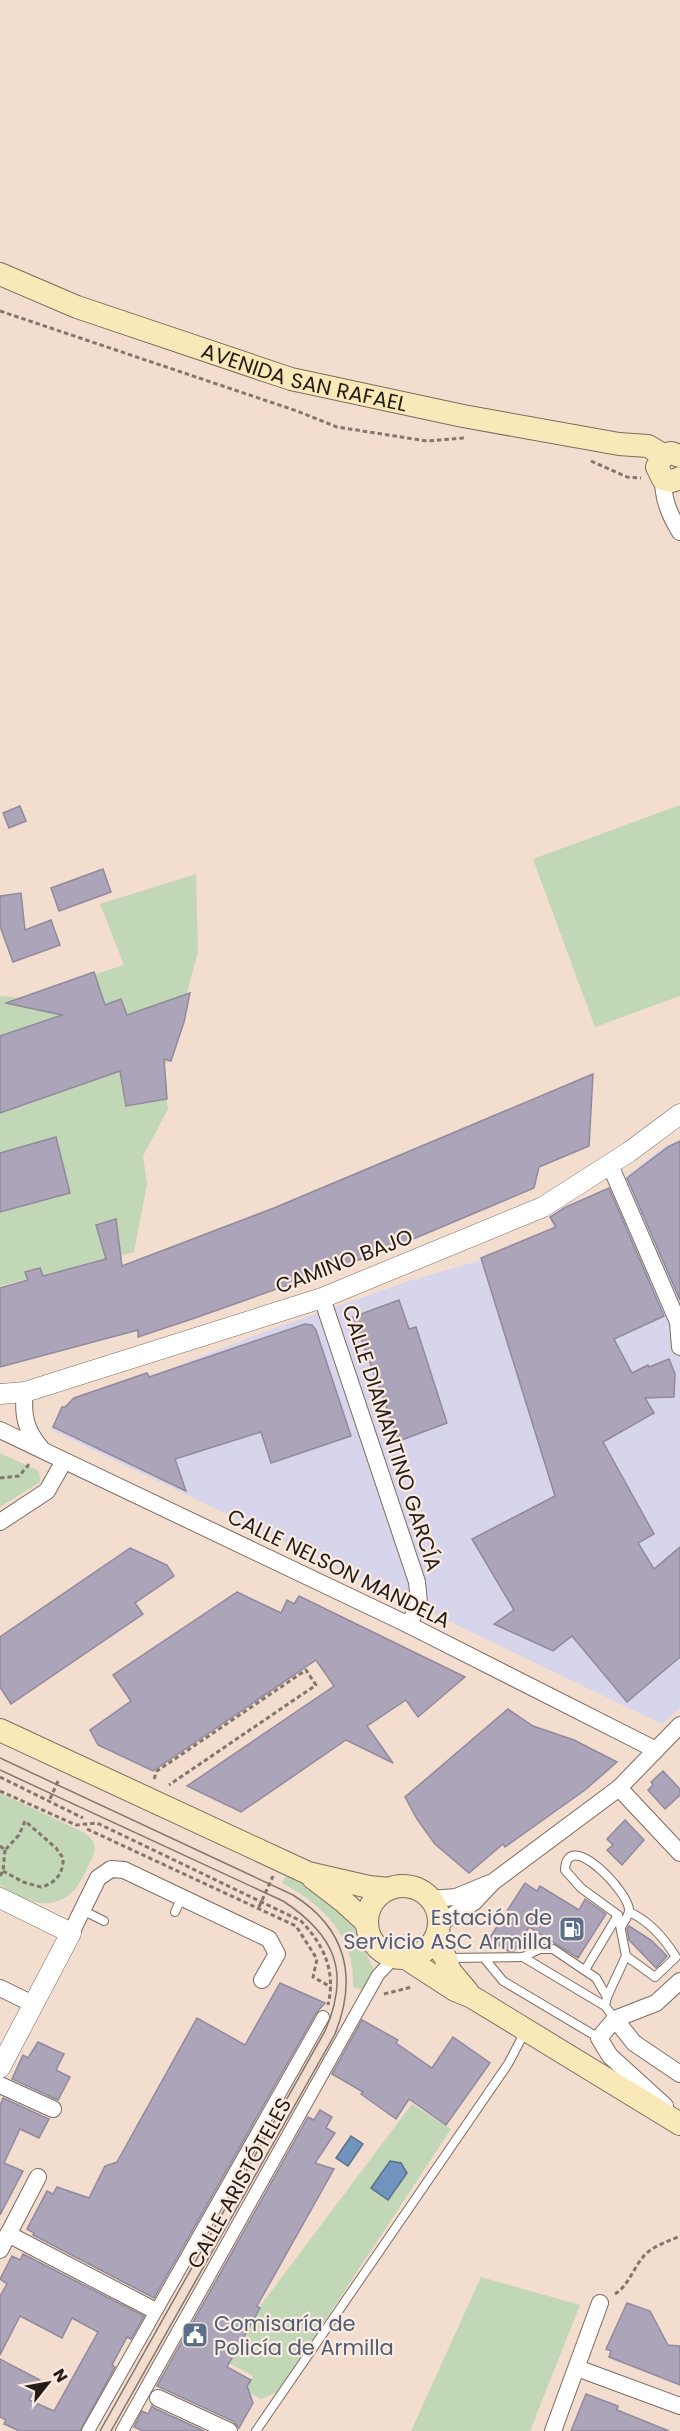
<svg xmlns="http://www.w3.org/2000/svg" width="680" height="2431" viewBox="0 0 680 2431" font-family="Poppins,sans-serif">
<rect width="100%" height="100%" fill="#f2ddcf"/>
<!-- industrial -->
<path fill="#d7d5eb" d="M680 1140V1708L662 1724 50 1429 60 1425 65 1410 256 1335 409 1281 478 1261 553 1231 551 1221 623 1179 665 1146Z"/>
<!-- green -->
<g fill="#c1d7b5">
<path d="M680 805V996L595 1027 533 859Z"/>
<path d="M196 874 198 952 168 1062 162 1065 168 1109 143 1156 147 1184 134 1252 0 1286V996L23 998 124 965 100 904Z"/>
<path d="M0 1453 39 1471 40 1482 0 1507Z"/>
<path d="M0 1793 85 1833C88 1836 93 1840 94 1844 96 1850 93 1857 90 1862 81 1882 73 1900 49 1903 31 1905 15 1893 0 1886Z"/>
<path d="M287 1874 319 1890 352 1923 374 1970 365 1990 353 1987C356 1937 323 1905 282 1883Z"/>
<path d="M412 2104 451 2129 278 2392 261 2399 245 2390 253 2376 229 2363 258 2309Z"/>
<path d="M481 2277 580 2305 530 2431H411Z"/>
</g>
<!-- water -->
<g fill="#7194bf" stroke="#5a708d" stroke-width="1.5">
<path d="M351 2136 363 2144 348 2166 336 2158Z"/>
<path d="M390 2161 401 2163 407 2173 388 2200 371 2188Z"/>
</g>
<!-- building -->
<g fill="#aca4b9" stroke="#91899d" stroke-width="1.5">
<path d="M20 806 26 821 9 828 3 813Z"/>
<path d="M103 869 111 892 59 911 51 888Z"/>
<path d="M21 893 25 930 51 920 60 945 13 962 0 926V896Z"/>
<path d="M94 972 105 1005 121 999 127 1015 190 993 184 1022 171 1061 164 1059 167 1099 126 1106 120 1071 0 1113V1036L62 1015 6 1003Z"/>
<path d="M593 1074 589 1146 539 1167 534 1188 387 1250 192 1319 138 1337V1330L0 1367V1288L28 1280 25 1272 40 1268 43 1276 106 1259 96 1225 116 1219 122 1266 274 1208Z"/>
<path d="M56 1137 70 1193 0 1212V1153Z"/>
<path d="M680 1141V1300L627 1178 668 1147Z"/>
<path d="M609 1188 664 1316 614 1339 632 1373 648 1365 649 1367 669 1359 675 1374 674 1397 645 1398 654 1413 603 1442 654 1534 638 1543 654 1569 680 1547V1657L627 1702 572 1636 553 1651 494 1624 514 1610 472 1539 555 1496 481 1258 556 1227 550 1217 566 1207Z"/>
<path d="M399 1300 409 1329 416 1327 447 1423 399 1441 353 1317Z"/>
<path d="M305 1324 312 1325 316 1330 351 1436 271 1463 261 1432 175 1459 186 1491 53 1427 62 1407H65L74 1398 147 1373 149 1377Z"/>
<path d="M130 1548 167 1565 174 1576 135 1603 143 1614 11 1704 0 1687V1637Z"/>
<path d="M237 1592 281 1613 287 1600 294 1604 299 1596 465 1677 418 1717 406 1700 367 1726 393 1763 346 1740 241 1812 187 1786 334 1686 316 1660 153 1771 98 1745 90 1730 131 1701 113 1675Z"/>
<path d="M508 1709 533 1726 574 1740 617 1762 585 1790 505 1847 503 1844 469 1873 435 1844 417 1819 405 1797Z"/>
<path d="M663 1771 680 1789V1795L665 1809 648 1790 653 1785 651 1782Z"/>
<path d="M625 1820 644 1840 622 1865 607 1850 613 1845 607 1839Z"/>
<path d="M525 1883 537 1891 540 1886 579 1910 585 1899 606 1914 578 1958 529 1927 514 1951H508L489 1939Z"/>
<path d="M629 1926 651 1940 667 1956 656 1968 629 1940 627 1929Z"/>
<path d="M280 1983 325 2003 316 2013 154 2298 33 2235 34 2233 27 2229 47 2191 53 2194 57 2187 89 2198 105 2166 117 2162 197 2018 245 2045Z"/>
<path d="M362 2020 398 2040 396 2043 432 2068 453 2037 490 2063 446 2125 409 2099 396 2119 361 2094 363 2092 332 2074Z"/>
<path d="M38 2042 64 2054 56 2070 70 2077 58 2100 12 2079 23 2055 28 2058Z"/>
<path d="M3 2098 49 2119 39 2138 20 2129 4 2163 23 2171 0 2215V2106Z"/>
<path d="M320 2110 332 2117 326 2128 335 2133 315 2163 334 2169 257 2306 260 2308 227 2367 251 2380 247 2386 253 2403 239 2428 233 2421 157 2386 308 2117 314 2120Z"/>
<path d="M23 2254 144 2316 131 2339 127 2337 112 2365 115 2367 80 2431H19L4 2424 6 2420 0 2417V2359L40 2380 29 2400 54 2411 98 2332 72 2318 62 2338 20 2316 0 2355V2296L7 2284 0 2279 12 2256 20 2260Z"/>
<path d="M627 2303 650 2311 668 2345 680 2346V2385L609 2357 611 2351 606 2349Z"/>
<path d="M586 2394 618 2406 617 2410 669 2431H571Z"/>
<path d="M152 2406 154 2408 204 2431H143L134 2427 142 2411 148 2414Z"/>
</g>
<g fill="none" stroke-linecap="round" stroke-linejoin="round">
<!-- service casing -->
<g stroke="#7e6b60" stroke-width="10">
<g id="service">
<path d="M82 1910 104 1921"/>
<path d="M175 1912 182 1897"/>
<path d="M626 1956 655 1977 676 1957C664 1938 650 1921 629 1912"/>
<path d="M523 1957 605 2006"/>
<path d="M448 1958 523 1957 540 1949H553L596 1978 607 1997 605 2006 615 2019"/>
<path d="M484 1958 503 1981 599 2038"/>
<path d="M585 1970 618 1915"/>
<path d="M607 1997 626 1956 618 1915 581 1888 565 1870C567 1827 629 1892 629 1910 629 1915 624 1922 621 1927"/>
<path d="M256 2431 508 2064 526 2030"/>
</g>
</g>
<!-- pedestrian casing -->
<g stroke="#7e6b60" stroke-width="14">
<g id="pedestrian">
<path d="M88 2431 323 2017"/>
<path d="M122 2431 378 1975 394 1958"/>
</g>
</g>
<!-- minor casing -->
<g stroke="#7e6b60" stroke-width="18">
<g id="minor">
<path d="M663 479C663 499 669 514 680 532"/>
<path d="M610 1165 678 1322 680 1347"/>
<path d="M322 1298 417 1582 419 1603 409 1625"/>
<path d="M25 1392C22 1415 26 1431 41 1448"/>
<path d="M0 1430 409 1625 656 1750"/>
<path d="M0 1522 47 1491 64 1461"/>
<path d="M619 1788 680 1853"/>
<path d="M431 1899 456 1897 490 1883"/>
<path d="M440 1923 474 1902 493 1882 619 1788 680 1725"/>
<path d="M71 1933 98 1878 111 1869 124 1870 269 1939 277 1954 262 1980"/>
<path d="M0 1988 33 2004"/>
<path d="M615 2019 634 2043 680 2074"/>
<path d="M0 2085 53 2109"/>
<path d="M665 2106 610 2056 599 2038 615 2019 656 2003 680 1981"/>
<path d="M8 2234 150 2308"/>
<path d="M0 2250 38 2177"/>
<path d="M577 2368 680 2406"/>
<path d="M158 2398 229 2431"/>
<path d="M553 2431 600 2303"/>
</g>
</g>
<!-- tertiary casing -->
<g stroke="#7e6b60" stroke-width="21">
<g id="tertiary">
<path d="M0 1394 25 1392 322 1298 543 1207 629 1152 680 1114"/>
<path d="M0 1898 71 1933 0 2068"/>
</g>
</g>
<!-- secondary casing -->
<g stroke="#7e6b60" stroke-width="24">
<g id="secondary">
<path id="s1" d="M0 274 77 307 291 379 463 416 619 444 648 446 663 455"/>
<path d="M680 456 671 453 663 455 657 467 663 479 672 481 680 478"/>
<path d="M0 1730 308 1873 369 1887 389 1889"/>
<path d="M313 1878 343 1901 367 1923"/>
<circle cx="403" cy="1922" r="36"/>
<path d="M434 1941 445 1957 450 1971 467 1991"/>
<path d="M407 1959 455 1990 472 1997 680 2124"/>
</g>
</g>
<!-- path -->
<g stroke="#83766c" stroke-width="3" stroke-dasharray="4.5 3" stroke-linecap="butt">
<path d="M0 311 297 411 337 427 427 441 464 438"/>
<path d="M591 461 627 477 641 478"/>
<path d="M0 1478 19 1476 31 1462"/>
<path d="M0 1777 83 1818"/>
<path d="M154 1779 157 1771 306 1670 316 1685 169 1785"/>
<path d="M0 1791 76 1825 97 1823 301 1921C324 1945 336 1971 328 2005"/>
<path d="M50 1799 59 1779"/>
<path d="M87 1829 296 1926 317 1959 313 1977 331 1987"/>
<path d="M0 1846 5 1850 19 1835 25 1821 56 1848 63 1858C64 1873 55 1884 41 1887L23 1882 3 1871"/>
<path d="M0 1876 3 1871 5 1850"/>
<path d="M259 1907 273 1876"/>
<path d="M384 1994 412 1987"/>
<path d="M615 2294C628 2286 633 2269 643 2257 652 2246 667 2242 680 2236"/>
</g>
<!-- service -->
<use href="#service" stroke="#fff" stroke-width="8"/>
<!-- pedestrian -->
<use href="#pedestrian" stroke="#fff" stroke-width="12"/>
<!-- minor -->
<use href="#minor" stroke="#fff" stroke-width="16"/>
<!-- tertiary -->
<use href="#tertiary" stroke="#fff" stroke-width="20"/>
<!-- secondary -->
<use href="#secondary" stroke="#fae9b8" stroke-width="22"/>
<!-- tram -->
<g stroke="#83766d" stroke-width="1.5">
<path d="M0 1758 293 1895C346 1928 358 1977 335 2034L111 2431"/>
<path d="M0 1770 283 1901C335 1935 351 1972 325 2031L100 2431"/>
</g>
</g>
<!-- icons -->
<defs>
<g id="fuel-square" transform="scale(1.35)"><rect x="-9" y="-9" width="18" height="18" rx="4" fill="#5c6f8a" stroke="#fcebe0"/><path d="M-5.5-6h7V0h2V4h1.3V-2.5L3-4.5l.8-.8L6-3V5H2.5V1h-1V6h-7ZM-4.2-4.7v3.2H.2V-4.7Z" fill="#fff"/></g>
<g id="civic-square" transform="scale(1.35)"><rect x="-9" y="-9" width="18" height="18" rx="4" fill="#5c6f8a" stroke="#fcebe0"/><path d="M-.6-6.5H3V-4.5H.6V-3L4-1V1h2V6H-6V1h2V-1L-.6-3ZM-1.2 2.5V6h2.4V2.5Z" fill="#fff"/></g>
</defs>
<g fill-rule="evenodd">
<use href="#fuel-square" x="572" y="1929"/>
<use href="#civic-square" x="195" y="2335"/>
</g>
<g text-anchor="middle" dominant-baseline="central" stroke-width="4.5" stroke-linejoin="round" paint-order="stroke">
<!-- street labels -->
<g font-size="21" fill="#231c17" stroke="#fcebe0">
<text stroke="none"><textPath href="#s1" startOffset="322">AVENIDA SAN RAFAEL</textPath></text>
<text transform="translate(344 1261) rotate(-21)">CAMINO BAJO</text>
<text transform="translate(392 1438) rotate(72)">CALLE DIAMANTINO GARCÍA</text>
<text transform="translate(339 1568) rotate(26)">CALLE NELSON MANDELA</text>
<text transform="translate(239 2183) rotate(-61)">CALLE ARISTÓTELES</text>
</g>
<!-- service labels -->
<g font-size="21" fill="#4e5e75" stroke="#fcebe0" text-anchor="end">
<text x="552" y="1917">Estación de<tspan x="552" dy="24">Servicio ASC Armilla</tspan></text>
<text x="214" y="2323" text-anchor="start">Comisaría de<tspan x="214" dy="24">Policía de Armilla</tspan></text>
</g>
</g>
<!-- north arrow -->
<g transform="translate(48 2383) rotate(59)" stroke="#fcebe0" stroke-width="4.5" paint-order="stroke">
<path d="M0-4.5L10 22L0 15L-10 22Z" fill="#231c17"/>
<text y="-9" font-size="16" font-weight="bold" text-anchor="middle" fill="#231c17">N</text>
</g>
</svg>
